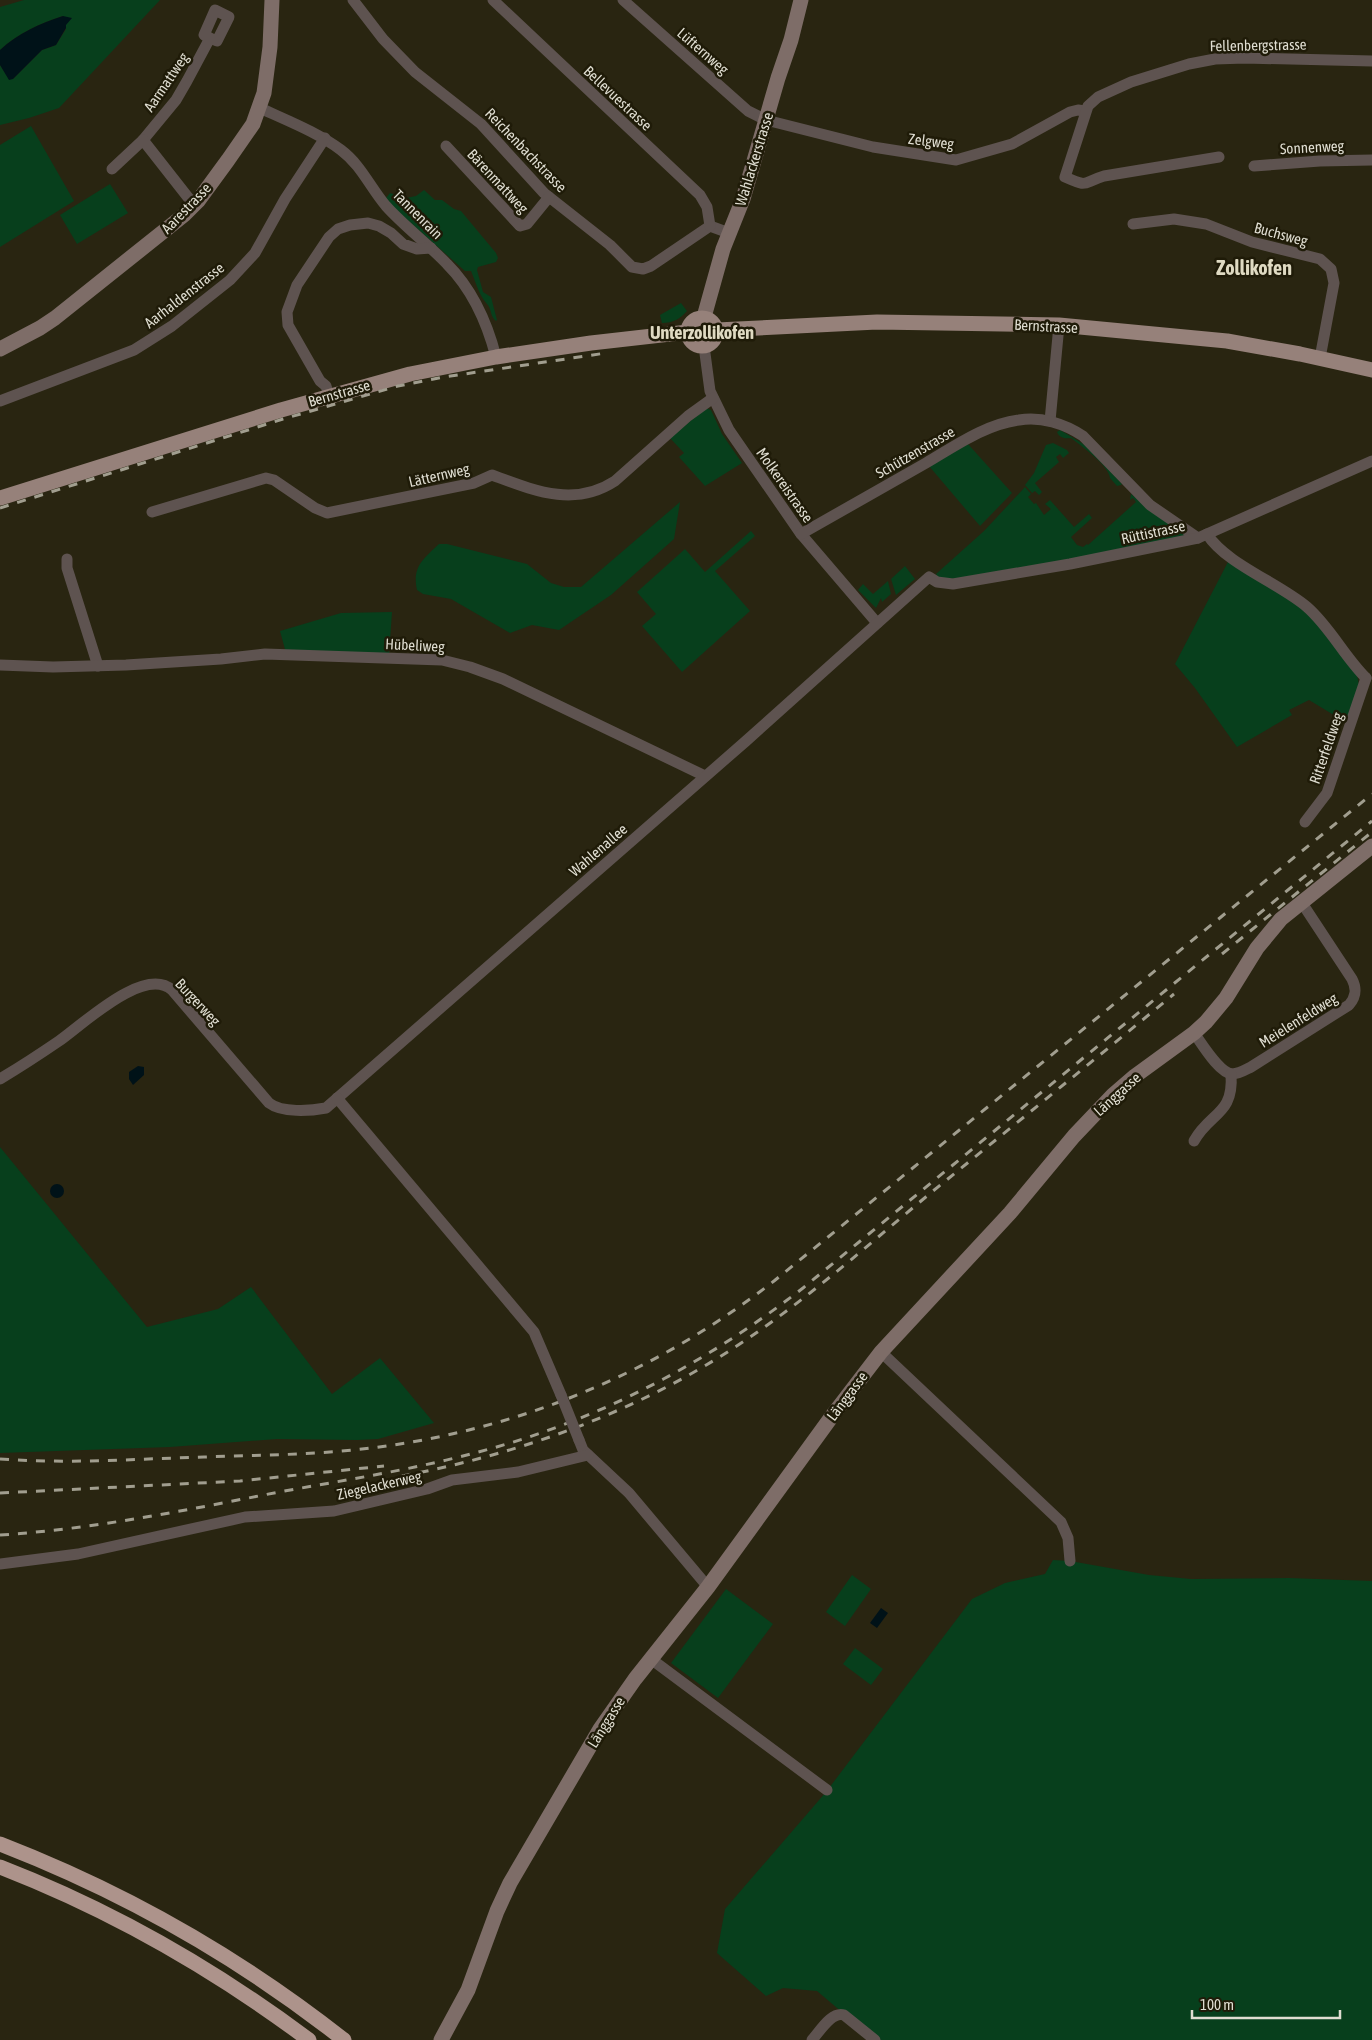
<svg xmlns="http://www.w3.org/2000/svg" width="1372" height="2040" viewBox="0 0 1372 2040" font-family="'Asap Condensed',sans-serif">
<rect width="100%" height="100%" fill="#292511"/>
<!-- green -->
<g fill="#073f1c">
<path d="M24 0H160L59 108 29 118 0 125V65L9 79H13L42 50 56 45 66 29 63 16C39 24 18 33 0 50V7Z"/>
<path d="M31 126 74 201 0 247V145Z"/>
<path d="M110 184 128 213 77 244 60 215Z"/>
<path d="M424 190 435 200H442L454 209 461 211 496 253 498 258 496 262 478 267 477 270 483 292 491 297 497 320 496 321C490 317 492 309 487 304 479 295 476 283 471 271H465L394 208 386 198 390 193 406 198 416 196Z"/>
<path d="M681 303 687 311C680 319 673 323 662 323L660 315Z"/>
<path d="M706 408 711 410 722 434 742 463 705 486 679 457 684 453 670 438Z"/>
<path d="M1060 430 1085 445 1122 484 1121 485 1117 486 1110 478C1109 465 1081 446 1071 438 1066 439 1059 438 1057 432Z"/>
<path d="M1053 443 1067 450 1069 453 1063 458 1060 454 1056 457 1059 462 1035 483 1042 492 1039 495 1035 491 1032 493 1025 485 1034 473 1046 445Z"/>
<path d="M968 444 1012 493 980 526 929 466Z"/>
<path d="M1025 487 1031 494 1028 497 1034 504 1036 503 1044 515 1051 509 1045 504 1050 500 1074 527 1089 514 1092 518 1071 537 1077 545 1083 547 1087 544 1088 545 1136 502 1133 498 1130 500 1131 494 1186 536 1108 553 941 581 936 574 984 531Z"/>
<path d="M680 502 674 539 611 595 559 630 532 625 510 633 451 599 423 594 417 590C412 567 423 559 439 544H447L527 564 551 583 564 587H581Z"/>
<path d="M751 531 755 536 715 571 750 611 682 672 642 626 656 614 637 592 685 549 705 572Z"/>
<path d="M1229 560 1306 610 1357 675 1359 685 1347 723 1309 700 1289 710 1292 715 1237 747 1195 688 1175 664Z"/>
<path d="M905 566 915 579 896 595 891 579Z"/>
<path d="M888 581 891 594 882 602 881 598 876 608 858 590 863 584 873 594Z"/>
<path d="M392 612 389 655 286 653 280 631 341 613Z"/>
<path d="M0 1147 147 1327 218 1309 251 1287 332 1394 380 1358 434 1423 378 1439 357 1440 277 1439 170 1447 0 1453Z"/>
<path d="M1053 1560 1070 1561 1149 1575 1191 1579 1289 1578 1372 1581V2040H875L817 1991 783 1988 766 1996 717 1953 725 1909 826 1792 972 1599 1005 1583 1045 1574Z"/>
<path d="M852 1575 871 1589 845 1626 826 1612Z"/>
<path d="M726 1589 773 1624 718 1698 671 1663Z"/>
<path d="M855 1648 883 1669 871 1685 843 1664Z"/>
</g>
<!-- water -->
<g fill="#001218">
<path d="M63 16 72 18 66 25V28L56 45 42 50 13 79 9 80 0 65V50C18 33 39 24 63 16Z"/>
<path d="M138 1066 144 1067V1075L133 1085 129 1079V1072Z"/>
<circle cx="57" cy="1191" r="7"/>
<path d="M881 1608 888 1613 877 1628 870 1623Z"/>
</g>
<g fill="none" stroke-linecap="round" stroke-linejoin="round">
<!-- street -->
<g stroke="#5e5350" stroke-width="11">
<path d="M353 0 383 39 415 72 481 124 544 193 610 245 632 267 643 269 651 266 710 226 729 233"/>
<path d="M493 0 700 195 707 207 710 226"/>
<path d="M623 0 748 111 766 120 873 147 956 160 1012 144 1070 112 1078 110 1085 111"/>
<path d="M260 108C288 121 317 132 341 150 361 165 370 187 386 206 405 227 428 244 447 264 473 290 487 322 496 357"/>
<path d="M143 140 176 100 187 81 210 38 217 41 229 17 215 10 204 35 210 38"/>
<path d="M446 146 520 226 527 224 549 197"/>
<path d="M1219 157 1104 176C1081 183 1090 188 1065 177L1088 106 1098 97 1131 82 1189 64 1215 59 1245 58 1372 61"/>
<path d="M1254 166 1320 161 1372 160"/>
<path d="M112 169 143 140 194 205"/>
<path d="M1133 224 1174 219 1206 224 1252 242 1320 259 1331 269 1334 283 1320 358"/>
<path d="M704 346 710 391 729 430 801 534 877 623"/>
<path d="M329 396 326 386 320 381 288 325 287 312 297 285 329 237 338 229 350 225 368 223 379 226 391 233 403 244 417 249 431 248"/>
<path d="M0 401 134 350 172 326 230 280 255 253 285 199 325 138"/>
<path d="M1050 421 1059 325"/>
<path d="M152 512 266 478 274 480 315 508 327 513 474 483 492 475C533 490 574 508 615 481L688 416 713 398"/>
<path d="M801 534C843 510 885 486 926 463 955 446 986 424 1019 420 1041 416 1065 424 1083 436L1150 505 1198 538"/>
<path d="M1207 534C1226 564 1279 583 1307 607 1330 627 1344 656 1366 678"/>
<path d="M67 559V568L98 666"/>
<path d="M0 665 53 667 126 665 221 659 265 654 442 660 470 667 503 679 705 776"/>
<path d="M1305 822 1327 793 1366 678"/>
<path d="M1194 1033C1202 1044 1219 1073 1232 1074 1239 1074 1245 1070 1251 1067L1349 1005C1356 997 1357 989 1352 979L1302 903"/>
<path d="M0 1079C20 1067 40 1054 59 1041 81 1026 144 965 172 990L269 1103C282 1113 310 1111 326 1108L746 741 929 577 937 582 953 584 1070 564 1198 538 1372 461"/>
<path d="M337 1098 534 1332 561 1395"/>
<path d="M1194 1141C1210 1112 1234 1115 1231 1074"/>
<path d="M881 1352 1061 1522 1068 1538 1070 1561"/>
<path d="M579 1440 583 1450 629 1493 708 1587"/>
<path d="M0 1564 78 1554 245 1517 334 1511 427 1489 452 1480 518 1472 588 1455"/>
<path d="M651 1659 827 1790"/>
<path d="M812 2040C820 2031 832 2011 844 2015L875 2040"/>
</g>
<!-- secondary -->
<g stroke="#7e6d68" stroke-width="15">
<path d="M704 317 723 249 743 199 778 78 791 40 801 0"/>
<path d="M0 349 40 328 55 318 184 215 198 201 228 160 253 124 264 93 270 47 272 0"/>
<path d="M441 2040 468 1990 497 1911 510 1883 600 1729 635 1679 708 1587 835 1412 881 1352 1010 1213 1074 1136 1113 1095 1135 1076 1194 1033 1206 1022 1226 998 1257 948 1281 919 1372 846"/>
</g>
<!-- primary -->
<g stroke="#96817a" stroke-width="15">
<circle cx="702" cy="332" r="14"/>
<path d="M717 330 877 322 1059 325 1227 341 1300 354 1372 370"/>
<path d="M0 498 281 410 410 374 496 357 591 343 688 332"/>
</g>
<!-- highway -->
<g stroke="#ad938b" stroke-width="15">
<path d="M0 1844C124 1892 240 1958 344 2040"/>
<path d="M0 1867C111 1910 214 1969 309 2040"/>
</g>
<!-- rail -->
<g stroke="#a19e8f" stroke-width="3" stroke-dasharray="9 9" stroke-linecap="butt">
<path d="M0 508 283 419 398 386 444 377 606 353"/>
<path d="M1222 954 1372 832"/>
<path d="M0 1459C68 1464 136 1459 204 1457 260 1455 316 1455 371 1448 519 1430 656 1373 774 1281L1372 794"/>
<path d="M402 1476C529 1452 650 1407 756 1333 818 1290 875 1239 933 1191 1013 1126 1094 1060 1174 994"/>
<path d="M0 1493 240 1481 384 1466"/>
<path d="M0 1535C94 1529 187 1510 279 1492 351 1479 423 1468 493 1448 607 1416 710 1360 803 1288L1372 821"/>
</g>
<!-- street-bridge -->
<path stroke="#5e5350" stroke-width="11" d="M561 1395 579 1440"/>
</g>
<g text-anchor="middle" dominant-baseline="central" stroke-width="5" stroke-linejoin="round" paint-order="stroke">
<!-- street labels -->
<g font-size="15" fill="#dfddd1" stroke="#1f1b08">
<text transform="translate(1258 45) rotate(-1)">Fellenbergstrasse</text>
<text transform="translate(703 51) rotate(41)">Lüfternweg</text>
<text transform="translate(166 82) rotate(-56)">Aarmattweg</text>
<text transform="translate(618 98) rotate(43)">Bellevuestrasse</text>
<text transform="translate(931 141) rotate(7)">Zelgweg</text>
<text transform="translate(1312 147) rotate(-3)">Sonnenweg</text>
<text transform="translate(526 150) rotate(46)">Reichenbachstrasse</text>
<text transform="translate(754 159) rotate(-73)">Wahlackerstrasse</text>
<text transform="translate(498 181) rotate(47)">Bärenmattweg</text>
<text transform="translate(186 208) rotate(-46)">Aarestrasse</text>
<text transform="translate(418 214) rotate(45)">Tannenrain</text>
<text transform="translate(1281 234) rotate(15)">Buchsweg</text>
<text transform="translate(184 295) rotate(-38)">Aarhaldenstrasse</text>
<text transform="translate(1046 326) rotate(3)">Bernstrasse</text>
<text transform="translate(339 393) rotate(-16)">Bernstrasse</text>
<text transform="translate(915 452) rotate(-30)">Schützenstrasse</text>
<text transform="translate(439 475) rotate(-13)">Lätternweg</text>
<text transform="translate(785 485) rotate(55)">Molkereistrasse</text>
<text transform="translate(1153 532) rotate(-12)">Rüttistrasse</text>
<text transform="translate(415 645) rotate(3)">Hübeliweg</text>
<text transform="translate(1326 748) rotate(-71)">Ritterfeldweg</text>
<text transform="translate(598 850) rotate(-41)">Wahlenallee</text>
<text transform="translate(198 1002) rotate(47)">Burgerweg</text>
<text transform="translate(1298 1020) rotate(-32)">Meielenfeldweg</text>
<text transform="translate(1117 1094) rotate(-42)">Länggasse</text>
<text transform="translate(847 1396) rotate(-53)">Länggasse</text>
<text transform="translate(379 1485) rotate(-13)">Ziegelackerweg</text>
<text transform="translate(606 1722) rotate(-58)">Länggasse</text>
</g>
<!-- quarter labels -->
<g font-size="18" font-weight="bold" fill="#dfdac2" stroke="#1f1b08">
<text x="702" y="332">Unterzollikofen</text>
</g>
<!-- district labels -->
<g font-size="20" font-weight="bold" fill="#dfdac2" stroke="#1f1b08">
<text x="1254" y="267">Zollikofen</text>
</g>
</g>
<!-- scale -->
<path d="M1192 2010v8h148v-8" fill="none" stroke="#dfddd1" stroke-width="2.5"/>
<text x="1200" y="2010" font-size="15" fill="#dfddd1" stroke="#1f1b08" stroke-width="4" paint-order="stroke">100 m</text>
</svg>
